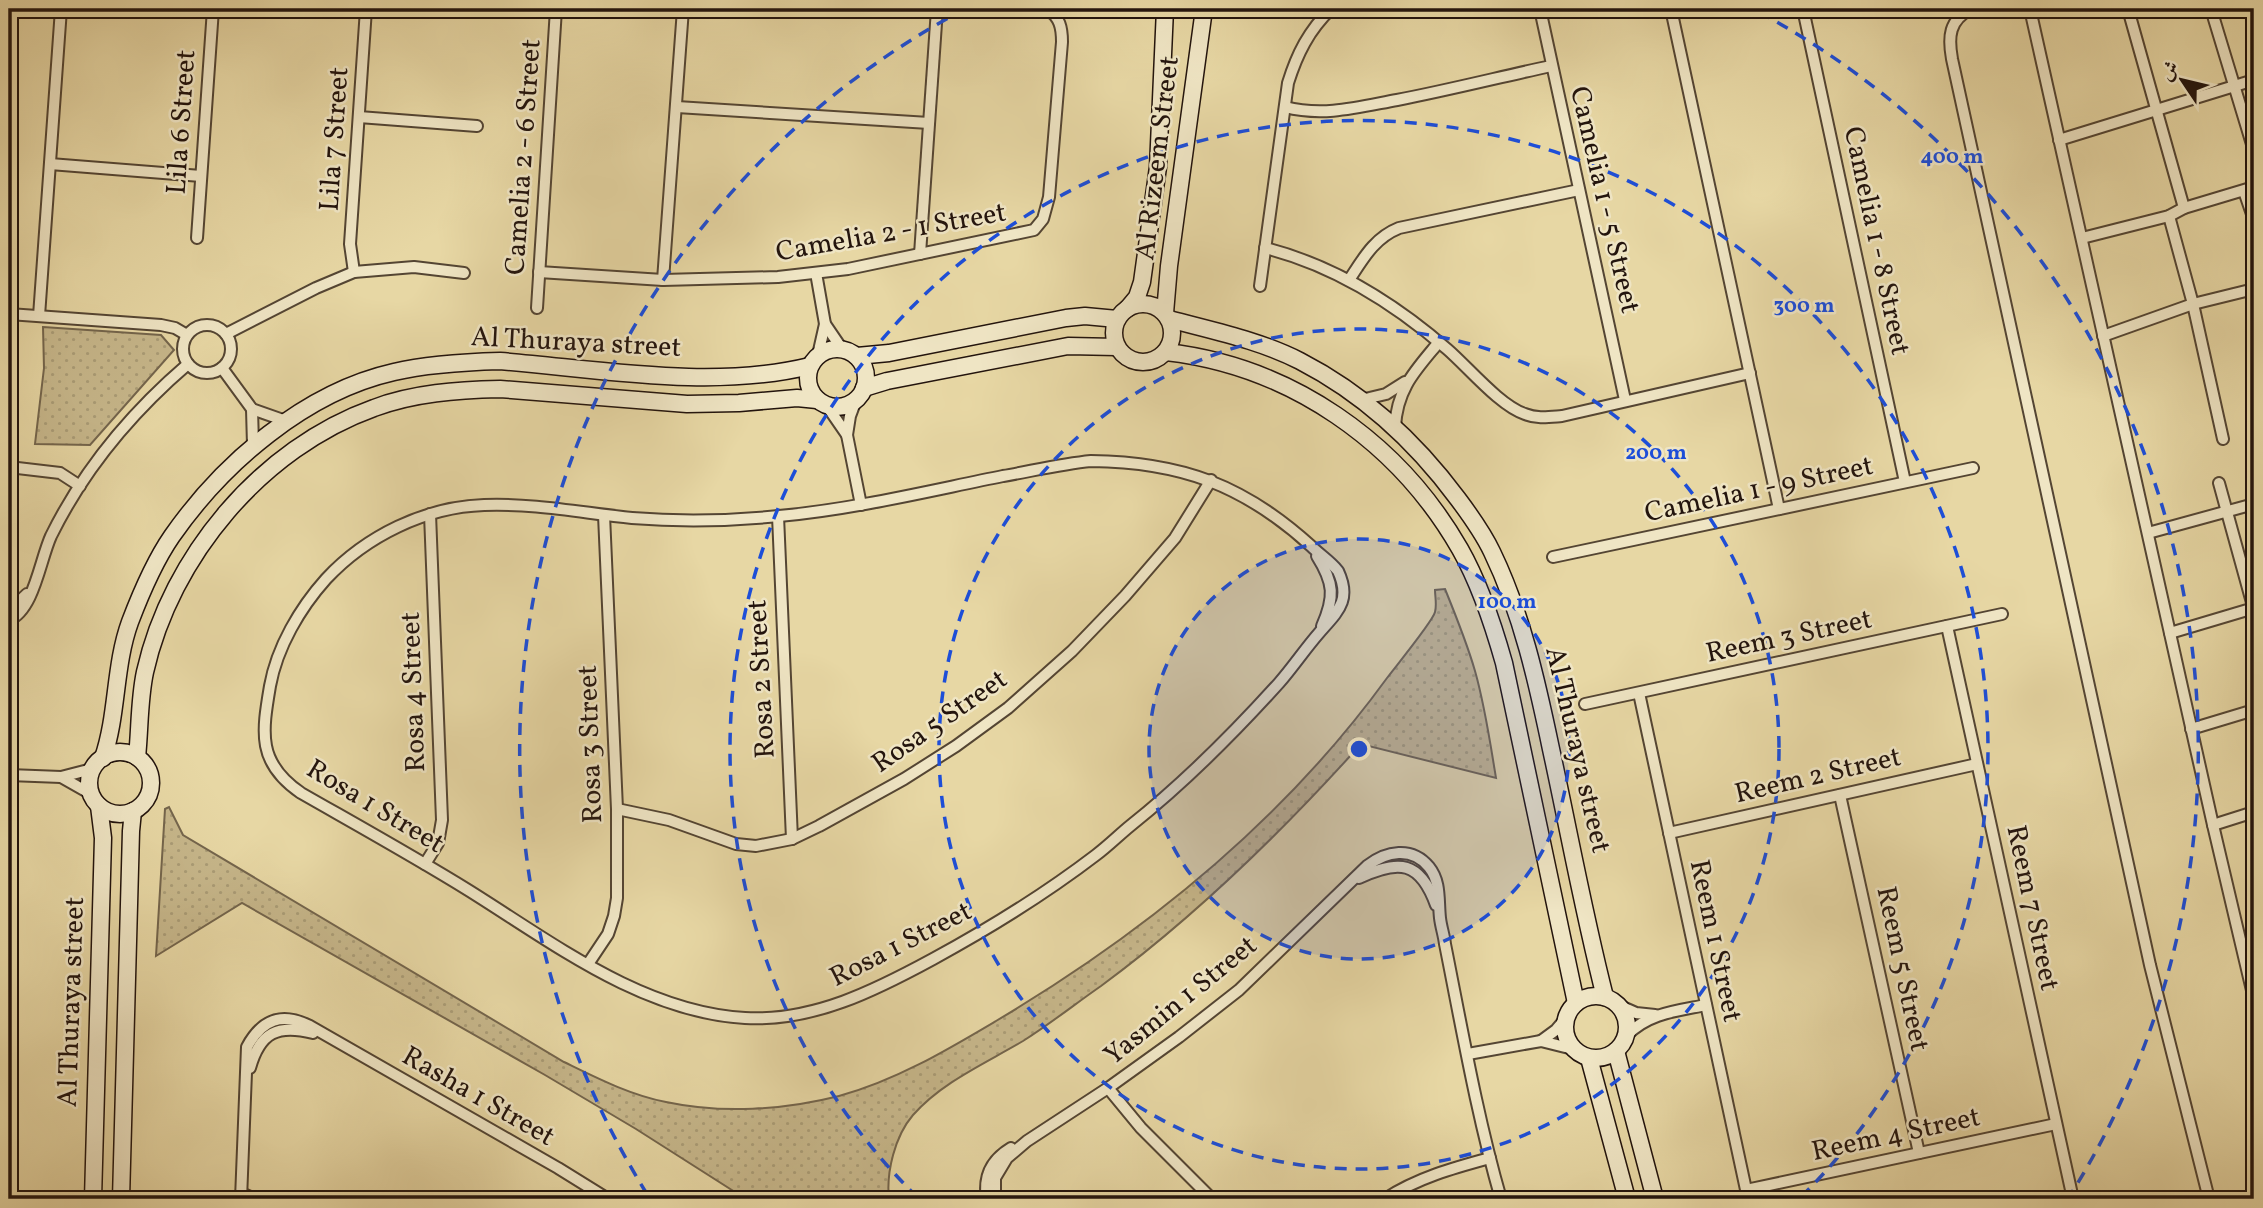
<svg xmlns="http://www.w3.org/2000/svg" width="2263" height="1208" viewBox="0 0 2263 1208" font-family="Vollkorn,Amiri,serif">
<defs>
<pattern id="park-dots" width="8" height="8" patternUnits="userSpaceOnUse" patternTransform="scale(1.75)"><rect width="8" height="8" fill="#c6b68a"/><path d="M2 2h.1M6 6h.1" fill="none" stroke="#aa9c76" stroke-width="1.8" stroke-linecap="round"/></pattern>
</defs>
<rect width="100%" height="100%" fill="#e7d7a4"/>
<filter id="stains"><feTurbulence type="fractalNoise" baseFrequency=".00286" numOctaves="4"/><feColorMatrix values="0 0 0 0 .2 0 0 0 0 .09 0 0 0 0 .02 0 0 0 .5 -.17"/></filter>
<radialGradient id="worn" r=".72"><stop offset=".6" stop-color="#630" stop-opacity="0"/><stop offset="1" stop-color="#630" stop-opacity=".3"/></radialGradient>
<!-- park -->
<g fill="url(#park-dots)" stroke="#74654c" stroke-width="2">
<path d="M43 327 161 335 174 350 90 445 35 444 44 368Z"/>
<path d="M1445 589C1456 616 1467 643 1475 671 1485 706 1490 742 1496 778L1361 744C1282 832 1196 916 1101 986 1075 1004 1050 1024 1023 1041 986 1063 942 1082 913 1115 895 1136 886 1172 889 1199H746L636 1129 545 1075 242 903 156 956 165 809 169 807 183 835 564 1062C597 1078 630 1095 666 1102 722 1114 784 1110 839 1096 895 1081 947 1050 996 1021 1146 932 1284 820 1387 678 1396 666 1433 621 1435 612 1437 605 1435 596 1435 590Z"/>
</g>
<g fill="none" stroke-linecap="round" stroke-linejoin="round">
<!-- street casing -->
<g stroke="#544533" stroke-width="14">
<g id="street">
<path d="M1540 9 1625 400"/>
<path d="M1671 9 1779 509"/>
<path d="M1803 9 1905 482"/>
<path d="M1971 9C1949 20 1948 37 1952 59L2150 965 2209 1199"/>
<path d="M2030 9 2213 825 2254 999"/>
<path d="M2128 9 2184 208"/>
<path d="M2211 9 2254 151"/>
<path d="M677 107 929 123"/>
<path d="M1285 107C1324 117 1359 107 1397 100 1449 90 1500 77 1551 66"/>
<path d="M359 117 477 126"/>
<path d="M2059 140 2254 80"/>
<path d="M50 164 201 176"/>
<path d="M2244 191 2254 220"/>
<path d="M2169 216 2193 304 2223 439"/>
<path d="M197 238 213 9"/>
<path d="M2082 238 2169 216 2184 208 2254 187"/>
<path d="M1265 248C1333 265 1395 304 1447 349 1468 367 1500 406 1525 414 1537 419 1549 417 1562 416L1750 373"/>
<path d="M920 254 937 9"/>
<path d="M354 272 350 244 366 9"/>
<path d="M539 272 663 280 778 277 848 269 1034 230 1043 219 1049 197 1062 42C1062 28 1060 17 1047 9"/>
<path d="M816 273 825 324 842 349"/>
<path d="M663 280 683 9"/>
<path d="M1349 280C1363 259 1374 238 1399 228L1579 190"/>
<path d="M1260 286 1288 83C1297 54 1309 30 1331 9"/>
<path d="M537 308 556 9"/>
<path d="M9 314 161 325 175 328 187 335"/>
<path d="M39 316 61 9"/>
<circle cx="207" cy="349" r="24"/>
<path d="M226 334 316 288 354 272 414 267 464 273"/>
<path d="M2103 336 2193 304 2254 289"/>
<path d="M818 355 825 324"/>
<path d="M222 368 252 409 286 421"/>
<path d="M1361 400 1386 394 1405 382"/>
<path d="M827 406 847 435 861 505"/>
<path d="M252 409 253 445"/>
<path d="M1395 427C1397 388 1416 370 1439 342"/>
<path d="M847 435 850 416 856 400"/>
<path d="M1091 461C1181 462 1244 485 1311 546 1320 555 1330 561 1338 571 1352 601 1337 612 1319 633 1305 649 1293 667 1279 683 1233 734 1184 783 1130 826 1119 835 1108 846 1096 855 1045 894 990 928 933 959 876 990 813 1022 745 1018 642 1012 553 943 468 890 413 856 357 825 301 793 257 763 262 733 270 686 277 647 300 608 326 579 366 536 425 507 484 505 533 503 583 513 632 518 681 522 730 521 779 516 855 509 928 491 1003 476 1032 471 1061 464 1091 461Z"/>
<path d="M9 467 60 473 80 486"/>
<path d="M2219 483 2254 610"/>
<path d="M778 516 792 839"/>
<path d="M2148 533 2254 504"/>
<path d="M1317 556C1334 583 1335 597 1322 626"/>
<path d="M1553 557 1973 468"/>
<path d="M9 611 27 594"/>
<path d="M9 620C34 610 40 560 51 536 84 469 132 412 188 364"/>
<path d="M1947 626 2073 1199"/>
<path d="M2170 633 2254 608"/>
<path d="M1639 693 1748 1199"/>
<path d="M1585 704 2002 614"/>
<path d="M2191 729 2254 710"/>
<path d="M9 775 61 777 92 769"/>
<path d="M61 777 91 794"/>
<path d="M1840 795 1919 1153"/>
<path d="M617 809 669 820 736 844 756 846 792 839 819 826 904 779 956 746 1008 708 1072 651 1125 596 1175 538 1211 480"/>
<path d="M2213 825 2254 812"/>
<path d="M1669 833 1977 764"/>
<path d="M425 864 438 843 442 820 430 514"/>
<path d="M1359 878C1399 859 1420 861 1436 905"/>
<path d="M588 964 608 934 614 916 617 898V809L604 515"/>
<path d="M1618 1005 1636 1013 1655 1015"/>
<path d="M1627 1035C1649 1013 1676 1011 1706 1005"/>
<path d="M1541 1041 1556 1030 1566 1018"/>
<path d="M1468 1054 1541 1041 1573 1049"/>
<path d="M250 1068C260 1032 278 1024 313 1033"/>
<path d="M1108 1088 1141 1128 1212 1199"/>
<path d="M1746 1190 2056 1124"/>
<path d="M241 1193 255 1199"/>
<path d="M241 1199 247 1047C262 1019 282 1012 310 1026L558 1168 608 1199"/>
<path d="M987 1199C983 1176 991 1160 1011 1148"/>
<path d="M995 1199V1178L1007 1158 1027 1141 1108 1088 1179 1037 1239 990 1367 866C1386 851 1412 846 1429 867 1441 882 1438 900 1440 918 1441 927 1444 935 1445 944 1462 1029 1477 1116 1501 1199"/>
<path d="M1385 1199C1417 1178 1453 1168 1490 1158"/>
</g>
</g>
<!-- secondary casing -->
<g stroke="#23140d" stroke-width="19">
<g id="secondary">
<circle cx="1143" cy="333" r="29"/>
<path d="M1127 309 1137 297 1142 282 1158 167 1165 9"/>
<path d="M1165 313 1169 266 1204 9"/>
<path d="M1169 319C1213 331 1259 340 1300 361 1364 394 1415 441 1458 499 1470 515 1483 533 1492 552 1522 614 1537 682 1551 749 1569 832 1584 915 1605 997"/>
<circle cx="837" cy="378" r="29"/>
<path d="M1166 352C1290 366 1398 441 1460 549 1480 584 1493 624 1504 663L1576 1003"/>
<path d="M857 356 889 353 1066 318 1085 316 1117 319"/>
<path d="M864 388 887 381 1068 346 1117 347"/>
<circle cx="120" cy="783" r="31"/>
<path d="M137 757C140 729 139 700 145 672 171 556 262 448 374 408 413 393 458 390 500 389L687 404 739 403 797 398 817 400"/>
<path d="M103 758C118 714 114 666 130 622 141 593 154 562 172 536 223 463 305 392 394 372 428 364 465 362 500 361 599 369 712 390 810 366"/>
<circle cx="1596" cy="1027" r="31"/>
<path d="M1616 1051 1655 1199"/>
<path d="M1589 1058 1627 1199"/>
<path d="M93 1199 103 838 99 806"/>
<path d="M121 1199 131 831 133 811"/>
</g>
</g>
<!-- street -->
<use href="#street" stroke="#efe5c4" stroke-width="10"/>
<!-- secondary -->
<use href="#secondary" stroke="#efe5c4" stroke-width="16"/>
</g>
<!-- distance rings -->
<circle cx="1359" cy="749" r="210" fill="#1d4ed8" fill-opacity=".12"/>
<g fill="none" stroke="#1d4ed8" stroke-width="3.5" stroke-dasharray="12 9">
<circle cx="1359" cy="749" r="210"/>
<circle cx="1359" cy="749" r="420"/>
<path d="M918 1198A629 629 0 1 1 1800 1198"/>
<path d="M647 1194A839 839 0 0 1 959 12M1759 12A839 839 0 0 1 2071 1194"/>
</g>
<g text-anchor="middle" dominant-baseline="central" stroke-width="5" stroke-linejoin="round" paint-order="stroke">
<!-- street labels -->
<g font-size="28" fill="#23140d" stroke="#efe5c4">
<text transform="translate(182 122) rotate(-86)">Lila 6 Street</text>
<text transform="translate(335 139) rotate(-86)">Lila 7 Street</text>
<text transform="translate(524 157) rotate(-86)">Camelia 2 - 6 Street</text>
<text transform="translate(1158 158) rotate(-83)">Al Rizeem Street</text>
<text transform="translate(1604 200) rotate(77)">Camelia 1 - 5 Street</text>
<text transform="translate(891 233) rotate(-10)">Camelia 2 - 1 Street</text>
<text transform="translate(1876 241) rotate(78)">Camelia 1 - 8 Street</text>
<text transform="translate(576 343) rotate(3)">Al Thuraya street</text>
<text transform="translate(1759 490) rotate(-12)">Camelia 1 - 9 Street</text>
<text transform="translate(1789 637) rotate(-12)">Reem 3 Street</text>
<text transform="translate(762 679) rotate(-93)">Rosa 2 Street</text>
<text transform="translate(414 692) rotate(-92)">Rosa 4 Street</text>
<text transform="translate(940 722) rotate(-35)">Rosa 5 Street</text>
<text transform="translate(591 744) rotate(-92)">Rosa 3 Street</text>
<text transform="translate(1577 750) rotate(77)">Al Thuraya street</text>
<text transform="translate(1818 776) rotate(-13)">Reem 2 Street</text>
<text transform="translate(375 807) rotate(31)">Rosa 1 Street</text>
<text transform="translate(2032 908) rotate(78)">Reem 7 Street</text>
<text transform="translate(1715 941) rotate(78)">Reem 1 Street</text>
<text transform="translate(901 945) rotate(-27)">Rosa 1 Street</text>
<text transform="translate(1902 969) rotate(78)">Reem 5 Street</text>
<text transform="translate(1181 1001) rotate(-39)">Yasmin 1 Street</text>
<text transform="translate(72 1002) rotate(-88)">Al Thuraya street</text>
<text transform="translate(478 1097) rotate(30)">Rasha 1 Street</text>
<text transform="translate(1896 1135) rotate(-12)">Reem 4 Street</text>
</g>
</g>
<circle cx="1359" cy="749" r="10" fill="#1d4ed8" stroke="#efe5c4" stroke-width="3.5"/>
<g font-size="21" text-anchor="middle" font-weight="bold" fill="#1d4ed8" stroke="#efe5c4" stroke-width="5" stroke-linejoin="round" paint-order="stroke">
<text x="1952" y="163">400 m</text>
<text x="1804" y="312">300 m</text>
<text x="1656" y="459">200 m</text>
<text x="1507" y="608">100 m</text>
</g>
<!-- margin -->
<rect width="2263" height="1208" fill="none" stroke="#e7d7a4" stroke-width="35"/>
<rect x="10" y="10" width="2242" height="1187" fill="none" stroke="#23140d" stroke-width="3.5"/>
<rect x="18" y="18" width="2228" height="1173" fill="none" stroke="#23140d" stroke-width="2"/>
<!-- north arrow -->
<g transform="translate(2182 80) rotate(305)" stroke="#efe5c4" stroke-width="5" paint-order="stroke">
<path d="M0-5L12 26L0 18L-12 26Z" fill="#23140d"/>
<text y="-10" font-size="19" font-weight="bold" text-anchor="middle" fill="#23140d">ش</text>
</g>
<rect width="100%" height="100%" filter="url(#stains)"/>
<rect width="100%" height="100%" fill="url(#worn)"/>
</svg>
